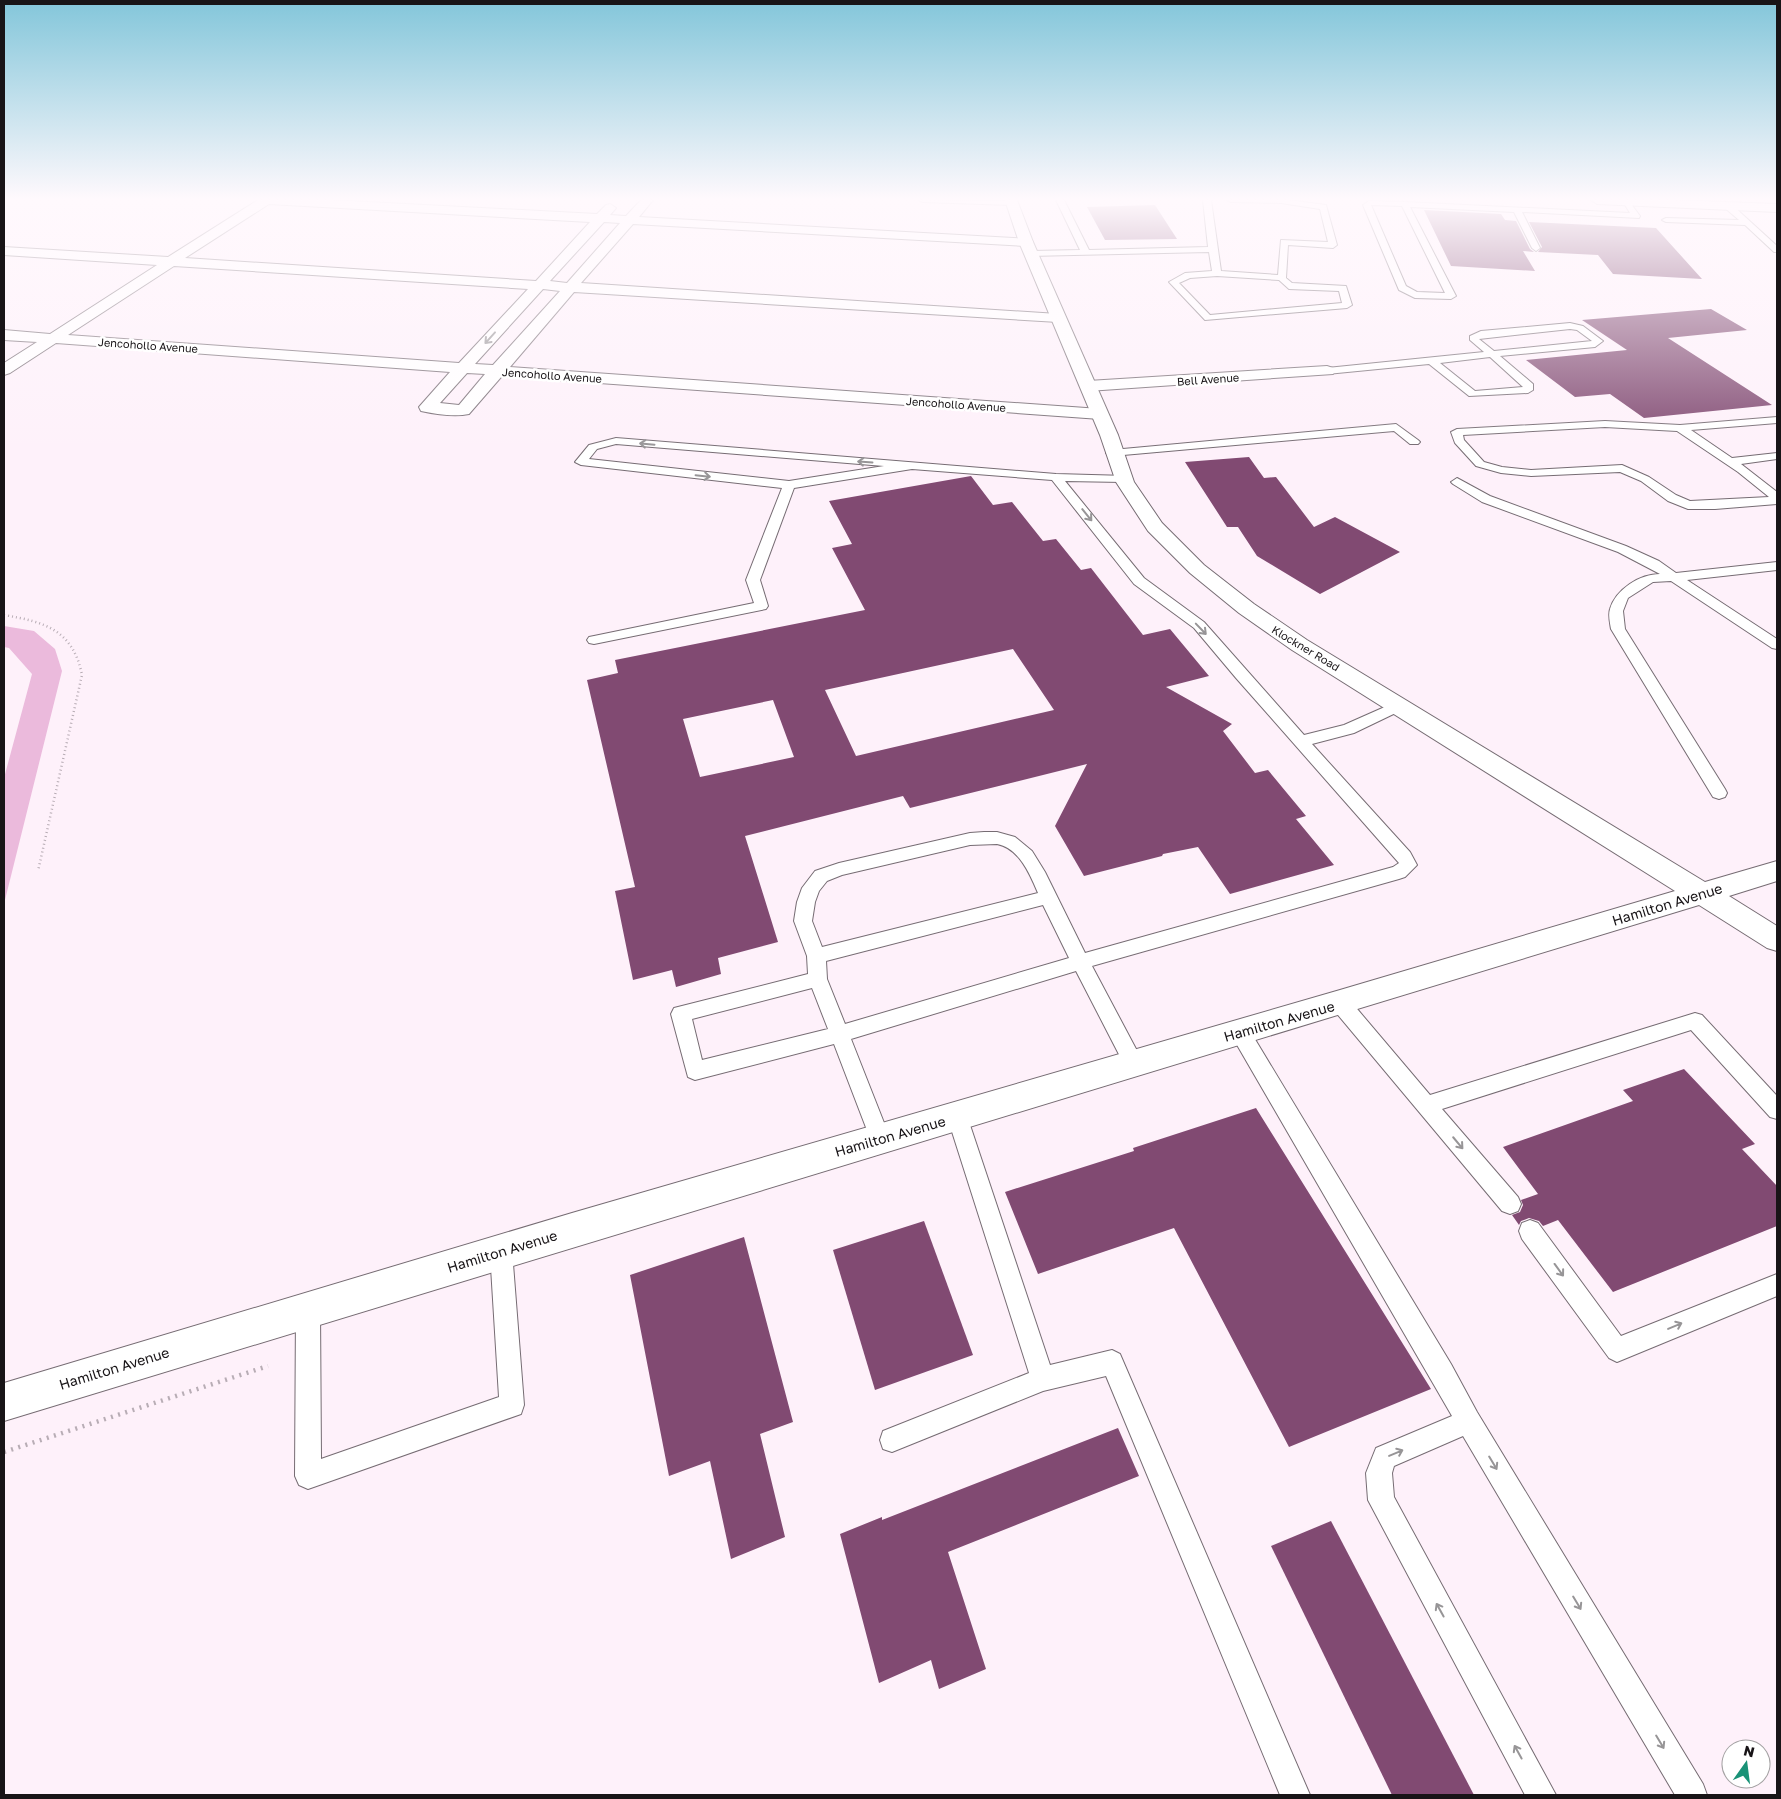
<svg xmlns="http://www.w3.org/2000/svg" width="1781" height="1799" viewBox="0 0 1781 1799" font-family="'Golos Text',sans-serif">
<rect width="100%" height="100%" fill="#fef1fa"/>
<!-- green -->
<path fill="#ebbadc" d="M4 626 34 631 55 649 62 671 4 904V778L32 674 9 648 4 647Z"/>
<!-- building -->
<g fill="#814a72" fill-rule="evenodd">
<path d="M1155 205 1177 239 1105 240 1087 207Z"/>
<path d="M1424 210 1501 214 1505 220 1516 221 1530 249 1534 252 1523 251 1535 271 1451 266Z"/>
<path d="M1529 222 1656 228 1702 279 1613 274 1598 255 1538 252 1542 247Z"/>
<path d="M1711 309 1747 330 1668 338 1772 405 1644 418 1610 394 1575 397 1526 360 1627 350 1582 320Z"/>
<path d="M1249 457 1264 478 1276 477 1314 527 1335 517 1400 552 1320 594 1257 556 1238 527H1227L1185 462Z"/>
<path d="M971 476 993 505 1012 502 1043 541 1056 539 1081 570 1091 568 1143 635 1170 629 1209 676 1166 687 1232 724 1223 731 1255 773 1268 770 1306 816 1296 819 1334 865 1230 894 1198 847 1163 854 1162 856 1084 876 1055 826 1087 764 910 808 903 796 745 836 778 942 718 958 721 974 676 987 672 970 633 980 615 891 635 887 587 680 618 673 615 660 865 610 832 548 852 544 829 501ZM1013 649 1054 710 856 756 825 690ZM773 700 794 757 700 777 683 719Z"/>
<path d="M1684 1069 1755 1144 1742 1149 1777 1186V1226L1613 1292 1558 1220 1543 1226 1539 1221 1529 1218 1521 1221 1519 1225 1512 1215 1520 1212 1523 1205 1521 1200 1538 1194 1503 1147 1633 1101 1623 1090Z"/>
<path d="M1256 1108 1431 1389 1289 1447 1174 1228 1038 1274 1005 1192 1134 1151 1133 1148Z"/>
<path d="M924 1221 973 1355 875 1390 833 1250Z"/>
<path d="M744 1237 793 1422 760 1434 785 1537 731 1559 710 1461 669 1476 630 1275Z"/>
<path d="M1118 1428 1139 1476 948 1552 986 1669 939 1689 931 1660 879 1683 840 1534 882 1517V1520Z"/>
<path d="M1331 1521 1474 1795H1392L1271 1546Z"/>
</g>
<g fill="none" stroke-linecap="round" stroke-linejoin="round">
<!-- service casing -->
<g stroke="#766c73" stroke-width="2">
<g id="service">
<path d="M919 200 1012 201 1016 203 1012 205 923 202Z"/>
<path d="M1056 200H1064L1089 250 1208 247 1203 200H1211L1221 271 1278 275 1281 240 1328 242 1320 209 1281 203 1231 202 1227 200H1288L1326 205 1337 245 1333 248 1288 245 1286 278 1292 283 1346 286 1352 305 1347 308 1205 320 1169 282 1185 273 1212 271 1209 252 1029 256 1028 254 1032 251 1080 250ZM1217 276 1279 280 1289 289 1339 291 1342 303 1210 315 1179 283 1190 278Z"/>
<path d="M1622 200H1628L1640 216 1639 218 1522 212 1540 248 1536 251 1532 248 1514 212 1410 207 1456 296 1451 299 1415 298 1399 290 1363 205 1369 201 1405 202 1630 213ZM1371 205 1402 206 1445 293 1417 292 1406 286Z"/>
<path d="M1725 204H1731L1777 246V252H1774L1745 225 1666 222 1662 220 1666 218 1739 220 1725 208Z"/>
<path d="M1570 323 1583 326 1603 341 1595 347 1500 356 1533 384V390L1528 393 1469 396 1429 364 1327 374 1322 371 1327 368 1484 352 1470 340V336L1481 331ZM1570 329 1577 330 1592 341 1494 351 1479 339ZM1490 357 1523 387 1475 391 1440 363Z"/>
<path d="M1777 417V423L1691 430 1732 458 1777 453V459L1741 464 1777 492V504L1715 509H1688L1668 501 1641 481 1620 472 1531 476 1501 473 1476 466 1455 443 1451 432 1457 429 1605 421 1680 425ZM1605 427 1677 431 1738 472 1769 497 1690 501 1676 495 1649 477 1622 465 1531 470 1502 467 1484 462 1464 440 1463 435Z"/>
<path d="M1396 424 1418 440 1420 442 1418 444H1410L1394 431 1112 456 1106 453 1112 450Z"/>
<path d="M616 438 1056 474 1127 476 1129 478 1123 482 1065 481 1144 578 1204 622 1304 735 1344 725 1396 702H1406L1408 705 1406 708 1354 733 1312 744 1410 852 1417 865 1405 877 1399 879 1092 966 1144 1064 1141 1070 1134 1073 1127 1070 1076 971 851 1039 890 1138 887 1145 880 1148 873 1145 870 1138 834 1044 695 1080 688 1077 671 1014 674 1008 808 974 807 956 794 921 797 902 802 888 815 871 839 863 970 833 984 832H997L1015 837 1032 851 1045 872 1085 953 1393 867 1399 863 1236 678 1194 628 1134 584 1052 480 912 469 794 488 760 580 768 606 766 609 594 644 589 643 587 640 589 637 594 636 754 603 746 580 782 488 581 465 575 462 589 445ZM616 444 884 466 789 481 589 459 597 449ZM997 844C1019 848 1030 874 1038 893L822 947 812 921 815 902 819 891 827 881 842 875 970 845ZM1043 905 1069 958 845 1024 827 979 826 961ZM812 988 828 1029 702 1060 692 1019Z"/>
<path d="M1457 478 1490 496 1626 546 1659 561 1676 573 1777 562V570L1687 580 1777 639V649L1772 648 1671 581 1653 582 1628 598 1623 611 1625 629 1725 789 1727 793 1725 797 1719 799 1713 797 1611 629C1610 623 1608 615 1610 609 1616 589 1640 574 1660 574L1618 552 1482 502 1453 484 1451 482Z"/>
<path d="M1340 995 1347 997 1430 1095 1695 1013 1702 1015 1777 1096V1119L1770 1117 1691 1030 1442 1109 1518 1197 1521 1204 1518 1211 1510 1214 1502 1211 1333 1009 1331 1003 1333 997Z"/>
<path d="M1240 1024 1247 1026 1451 1364 1477 1412 1703 1784 1707 1795H1675L1463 1436 1394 1466 1392 1473 1394 1497 1556 1795H1525L1368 1500 1366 1473 1376 1448 1452 1416 1233 1038 1230 1032 1233 1026Z"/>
<path d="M957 1107 964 1109 967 1116 1050 1365 1112 1350 1120 1354 1310 1795H1280L1106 1376 1043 1391 892 1452 883 1449 880 1440 883 1431 1029 1373 947 1116 950 1109Z"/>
<path d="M1530 1220 1538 1223 1621 1336 1777 1274V1296L1617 1362 1609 1358 1522 1239 1519 1231 1522 1223Z"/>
<path d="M501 1240 509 1243 512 1251 524 1405 521 1414 308 1489 299 1485 295 1476 296 1310 300 1302 308 1298 316 1302 320 1310 321 1459 499 1397 490 1251 493 1243Z"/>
</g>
</g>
<!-- minor casing -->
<g stroke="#766c73" stroke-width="2">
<g id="minor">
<path d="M258 200H330L597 214 606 205 610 204 616 208 610 215 626 216 641 200H653L639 217 1031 239 1033 242 1031 245 1026 246 633 224 581 283 1058 314 1063 315 1065 318 1063 321 1058 322 574 292 510 367 1100 409 1106 410 1108 414 1106 418 1100 419 502 376 469 414C455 417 435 414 421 411L419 407 450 372 56 343 10 373 4 375V363L37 342 4 340V330L50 334 157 265 4 255V247L168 257ZM269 204 590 222 536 281 185 258ZM604 222 620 223 567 283 550 281ZM174 266 528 289 459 363 68 335ZM543 289 560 291 493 365 475 364ZM467 373 485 374 459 405 440 403Z"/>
<path d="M1327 366 1333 368 1335 371 1333 374 1088 391 1082 389 1080 386 1082 383 1088 381Z"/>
</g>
</g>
<!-- secondary casing -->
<g stroke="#766c73" stroke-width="2">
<path id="secondary" d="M1005 200H1017L1033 242 1118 435 1134 482 1162 523 1204 565 1254 604 1307 640 1705 882 1777 861V881L1729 896 1777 926V951L1767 948 1699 905 4 1421V1383L572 1213 1340 990 1675 891 1292 650 1239 613 1190 573 1148 531 1116 482 1100 435 1019 242Z"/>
</g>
<!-- primary casing -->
<g stroke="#766c73" stroke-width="2">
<path id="primary" d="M1591 200H1673L1777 204V212L1597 204Z"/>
</g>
<!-- path-far1 -->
<path stroke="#b8adb5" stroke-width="2.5" stroke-dasharray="1 3" stroke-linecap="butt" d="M4 615C45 622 73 630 82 675L38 871"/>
<!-- path -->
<path stroke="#b8adb5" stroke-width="4.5" stroke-dasharray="2 5.5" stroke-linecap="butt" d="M4 1452 268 1366"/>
<!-- service -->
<use href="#service" fill="#fff" fill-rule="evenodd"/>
<!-- minor -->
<use href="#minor" fill="#fff" fill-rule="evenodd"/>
<!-- secondary -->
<use href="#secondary" fill="#fff" fill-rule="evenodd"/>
<!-- primary -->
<use href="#primary" fill="#fff" fill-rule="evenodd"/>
</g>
<!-- one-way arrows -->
<defs><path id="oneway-shaft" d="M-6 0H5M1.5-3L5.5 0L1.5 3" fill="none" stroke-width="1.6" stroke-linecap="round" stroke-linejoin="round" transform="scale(1.25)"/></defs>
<g stroke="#979597">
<use href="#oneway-shaft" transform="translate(490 338) rotate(132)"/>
<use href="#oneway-shaft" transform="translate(647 444) rotate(-175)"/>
<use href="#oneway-shaft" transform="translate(865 462) rotate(-176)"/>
<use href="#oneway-shaft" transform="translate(703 476) rotate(6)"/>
<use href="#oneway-shaft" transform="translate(1087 515) rotate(51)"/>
<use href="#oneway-shaft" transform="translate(1201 629) rotate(46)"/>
<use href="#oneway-shaft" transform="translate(1458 1143) rotate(50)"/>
<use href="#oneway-shaft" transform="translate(1559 1270) rotate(54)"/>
<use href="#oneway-shaft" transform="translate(1675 1326) rotate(-23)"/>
<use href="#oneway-shaft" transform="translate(1396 1453) rotate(-23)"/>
<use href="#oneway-shaft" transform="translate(1493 1463) rotate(59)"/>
<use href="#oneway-shaft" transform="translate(1577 1603) rotate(59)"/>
<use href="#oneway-shaft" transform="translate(1440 1610) rotate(-119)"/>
<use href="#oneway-shaft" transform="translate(1660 1742) rotate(59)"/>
<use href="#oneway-shaft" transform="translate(1518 1752) rotate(-119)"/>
</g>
<!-- sky -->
<linearGradient id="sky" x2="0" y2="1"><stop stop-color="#83c6da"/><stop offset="0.44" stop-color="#fff9fd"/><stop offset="1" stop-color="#fff9fd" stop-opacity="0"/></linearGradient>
<rect width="1781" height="452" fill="url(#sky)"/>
<g text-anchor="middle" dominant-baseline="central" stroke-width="5" stroke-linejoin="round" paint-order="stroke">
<!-- far-street labels -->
<g font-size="11" fill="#181417" stroke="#fff">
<text transform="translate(148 345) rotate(4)">Jencohollo Avenue</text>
<text transform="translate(552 375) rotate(4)">Jencohollo Avenue</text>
<text transform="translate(1208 379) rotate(-4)">Bell Avenue</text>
<text transform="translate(956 404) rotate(4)">Jencohollo Avenue</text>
<text transform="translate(1306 648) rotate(31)">Klockner Road</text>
</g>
<!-- street labels -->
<g font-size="14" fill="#181417" stroke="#fff">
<text transform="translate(1667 904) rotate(-17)">Hamilton Avenue</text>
<text transform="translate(1279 1021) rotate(-16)">Hamilton Avenue</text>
<text transform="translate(890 1136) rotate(-16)">Hamilton Avenue</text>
<text transform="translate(502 1251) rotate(-17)">Hamilton Avenue</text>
<text transform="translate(114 1368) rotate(-17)">Hamilton Avenue</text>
</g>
</g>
<!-- border -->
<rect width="1781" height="1799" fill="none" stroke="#181417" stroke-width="10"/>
<!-- north arrow -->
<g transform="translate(1746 1764) rotate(14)"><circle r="24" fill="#ffffff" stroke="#a3a1a2"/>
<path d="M0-4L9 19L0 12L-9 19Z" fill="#199277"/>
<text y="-8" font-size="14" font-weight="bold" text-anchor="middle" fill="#181417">N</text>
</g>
</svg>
